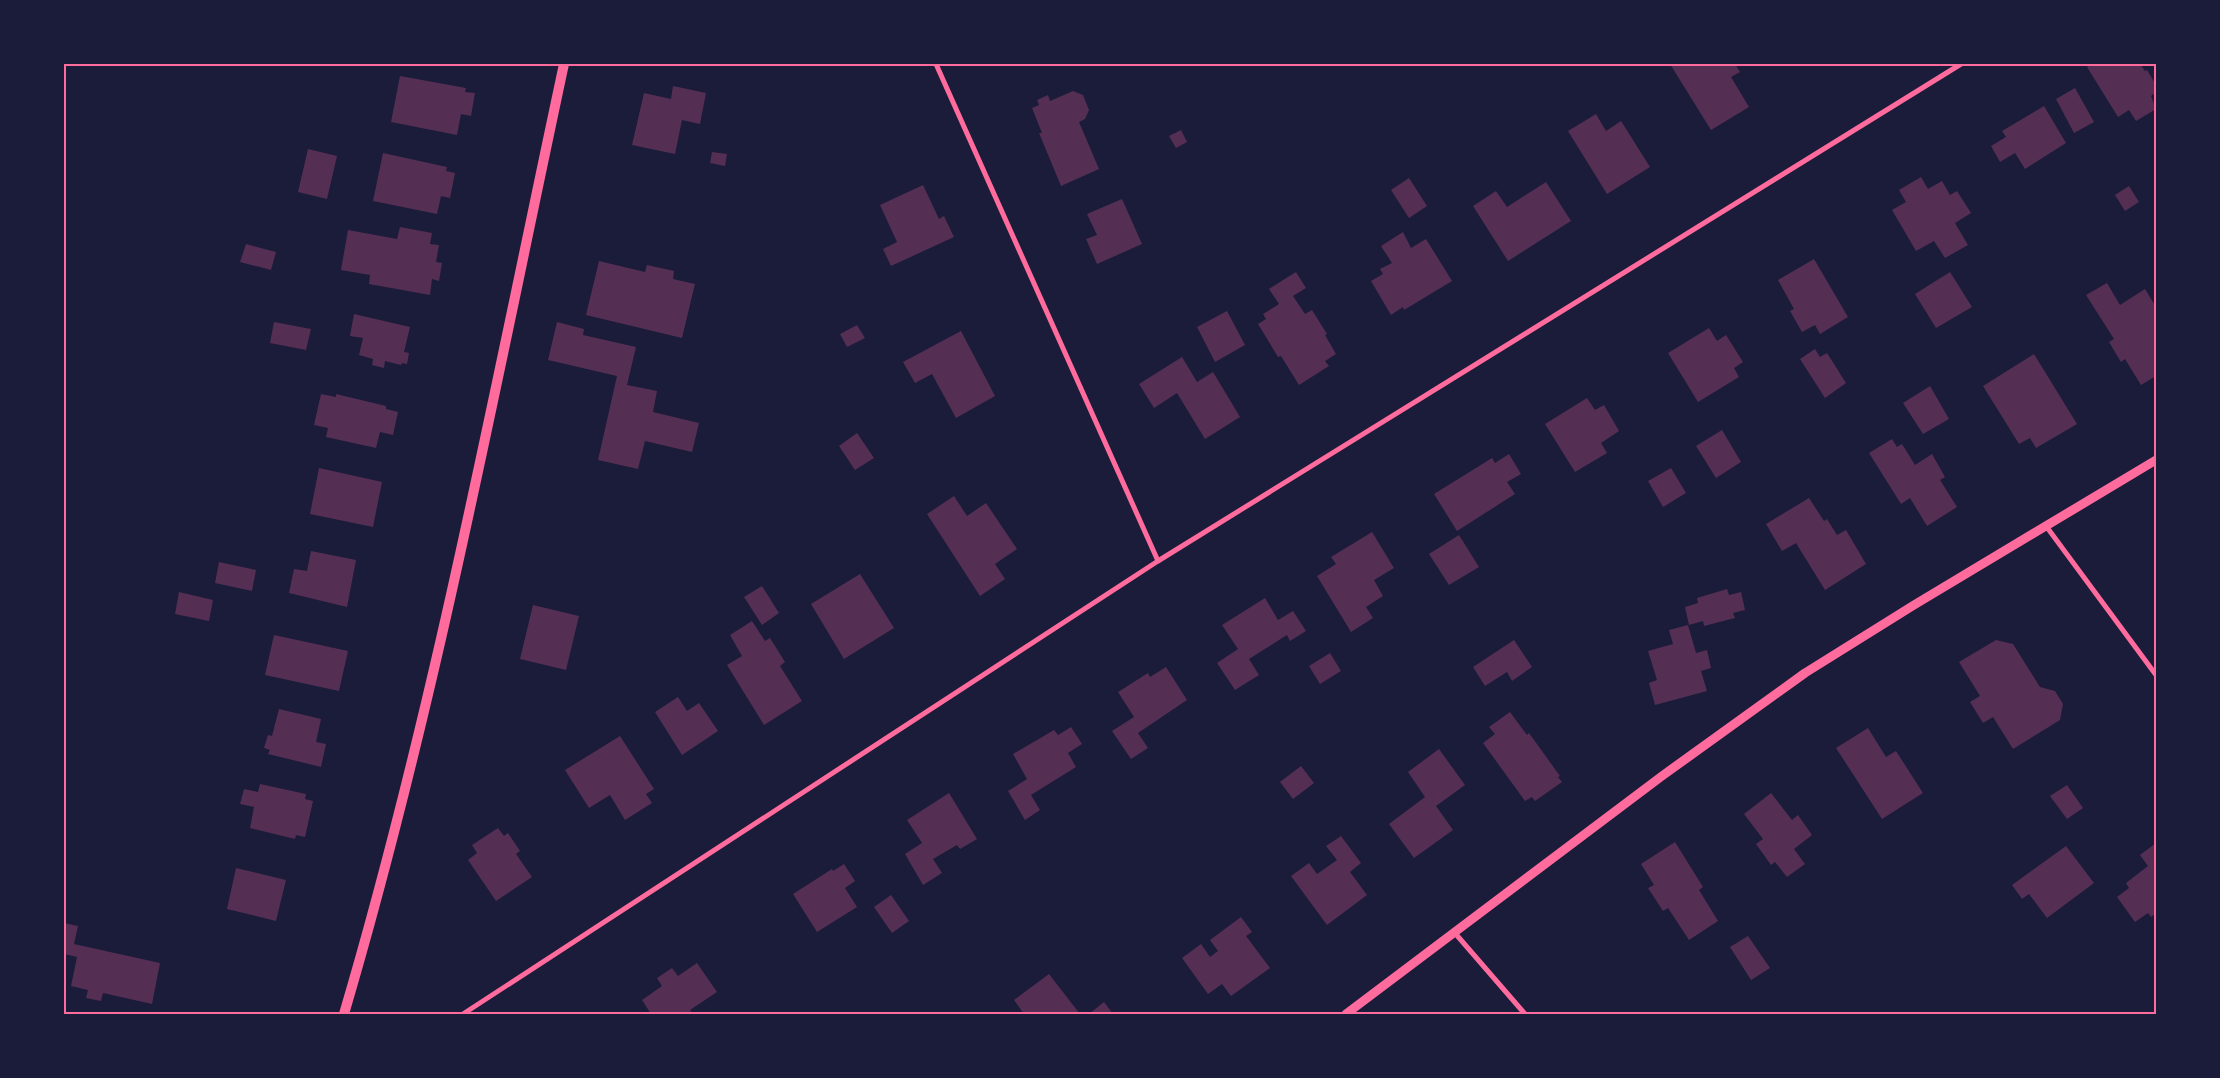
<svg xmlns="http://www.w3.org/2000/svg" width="2220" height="1078" viewBox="0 0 2220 1078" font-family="Lato,sans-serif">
<rect width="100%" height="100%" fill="#1b1b3a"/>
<!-- building -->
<g fill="#542f53">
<path d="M1670 64H1735L1740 72 1731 77 1749 107 1711 130Z"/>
<path d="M2092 64H2140L2145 71 2147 70 2156 85V92L2151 96 2156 109 2136 121 2129 110 2118 117 2087 67Z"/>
<path d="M400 76 466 88 465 92 475 93 471 116 461 114 457 135 391 122Z"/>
<path d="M673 86 706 93 700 124 682 120 675 154 632 145 644 93 671 99Z"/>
<path d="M2075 88 2094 122 2074 133 2056 99Z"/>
<path d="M1073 91 1083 95 1089 110 1085 119 1079 122 1099 169 1061 186 1039 133H1042L1032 108 1039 105 1037 100 1048 95 1050 101Z"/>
<path d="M2044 106 2066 143 2025 169 2015 153 2000 162 1991 146 2006 137 2002 131Z"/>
<path d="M1596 114 1606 131 1621 121 1650 167 1607 194 1568 131Z"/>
<path d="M1181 130 1187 142 1176 148 1169 136Z"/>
<path d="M308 149 337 156 327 199 298 192Z"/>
<path d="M712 152 727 154 725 166 710 163Z"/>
<path d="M383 153 447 167 446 171 455 173 450 198 441 196 437 214 373 201Z"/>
<path d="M1921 177 1928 189 1942 181 1950 195 1957 191 1971 213 1955 223 1968 245 1945 258 1934 241 1916 251 1892 210 1906 202 1899 190Z"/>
<path d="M1409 178 1427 206 1409 218 1391 190Z"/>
<path d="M1546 182 1571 221 1508 261 1473 206 1496 191 1507 207Z"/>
<path d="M923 185 939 219 944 216 954 237 891 266 883 249 897 242 880 205Z"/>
<path d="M2129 186 2139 202 2125 211 2115 195Z"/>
<path d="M1122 199 1142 244 1097 264 1086 239 1097 235 1087 214Z"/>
<path d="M400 227 432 233 430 244 439 245 436 262 442 263 439 281 432 279 430 295 369 284 370 275 341 270 348 230 397 239Z"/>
<path d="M1403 232 1411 248 1426 239 1452 281 1404 310 1403 307 1391 315 1371 281 1383 274 1380 269 1392 263 1381 246Z"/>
<path d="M246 244 276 252 271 270 240 262Z"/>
<path d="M1814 259 1848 317 1820 334 1815 325 1802 332 1790 311 1794 309 1778 280Z"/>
<path d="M599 261 645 272 647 265 674 271 673 279 695 284 682 338 586 315Z"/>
<path d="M1296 272 1306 288 1293 296 1305 314 1312 310 1327 334 1325 335 1336 354 1325 361 1329 366 1299 385 1281 356 1278 357 1258 324 1266 319 1263 314 1279 304 1269 289Z"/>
<path d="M1950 272 1972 307 1936 328 1915 294Z"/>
<path d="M2107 283 2120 305 2145 289 2156 307V376L2141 385 2125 359 2121 362 2109 342 2114 339 2086 295Z"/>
<path d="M1227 311 1245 345 1215 362 1197 327Z"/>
<path d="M354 314 410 327 404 352 409 353 407 364 402 363 401 365 385 361 384 368 372 365 373 359 359 355 363 338 350 336Z"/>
<path d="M274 322 311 329 306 350 270 343Z"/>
<path d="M557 322 584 329 583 335 636 347 627 385 657 391 653 412 699 423 692 452 645 441 638 469 598 460 617 376 548 360Z"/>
<path d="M857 325 865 338 847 347 840 334Z"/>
<path d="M1709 328 1717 341 1726 335 1743 362 1734 368 1739 377 1698 402 1668 353Z"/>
<path d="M961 331 995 396 956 418 932 374 915 383 903 362Z"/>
<path d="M1815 349 1820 357 1827 353 1846 383 1825 398 1800 359Z"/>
<path d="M2034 354 2077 424 2036 448 2030 438 2019 444 1983 386Z"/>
<path d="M1182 357 1197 382 1213 372 1240 417 1205 439 1177 393 1154 408 1139 384Z"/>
<path d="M1930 386 1949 419 1923 434 1903 403Z"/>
<path d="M321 394 336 397V394L386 406V409L398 412 393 435 380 432 376 448 326 437 328 428 314 425Z"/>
<path d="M1587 398 1595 410 1604 405 1619 431 1601 443 1607 453 1575 472 1545 424Z"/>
<path d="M1722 430 1741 462 1716 478 1696 446Z"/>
<path d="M857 433 874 458 855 470 839 446Z"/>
<path d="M1892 439 1897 447 1902 444 1915 465 1932 454 1945 477 1940 480 1957 507 1927 526 1910 498 1901 504 1869 453Z"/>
<path d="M1509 454 1521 474 1507 482 1515 494 1457 531 1434 494 1492 458 1495 463Z"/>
<path d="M319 468 382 482 373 527 310 514Z"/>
<path d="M1671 468 1686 493 1663 507 1648 481Z"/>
<path d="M954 496 967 516 986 503 1017 549 995 564 1005 579 980 596 927 514Z"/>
<path d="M1809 498 1824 521 1827 519 1837 535 1846 530 1866 564 1825 590 1796 543 1782 551 1766 524Z"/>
<path d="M1372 532 1394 568 1374 580 1383 596 1366 607 1373 618 1351 632 1317 576 1336 564 1331 557Z"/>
<path d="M1459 535 1479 567 1449 585 1429 554Z"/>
<path d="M311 551 356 560 347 607 289 593 294 569 307 571Z"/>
<path d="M219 562 256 570 252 591 215 583Z"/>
<path d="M860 574 894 628 844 659 811 604Z"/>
<path d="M762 586 779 613 762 625 744 597Z"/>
<path d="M1727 589 1729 595 1741 592 1745 610 1733 613 1735 618 1704 626 1703 621 1689 625 1685 607 1698 603 1697 598Z"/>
<path d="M179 592 213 600 209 621 175 614Z"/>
<path d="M1265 598 1278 620 1293 611 1306 631 1290 641 1287 635 1249 659 1259 675 1235 690 1217 663 1238 649 1222 625Z"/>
<path d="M533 605 579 616 566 670 520 659Z"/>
<path d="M752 621 765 641 770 638 785 662 780 666 802 701 764 725 727 665 742 656 730 635Z"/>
<path d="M1688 625 1696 653 1707 650 1711 668 1701 671 1707 691 1655 705 1649 683 1657 680 1648 651 1673 644 1669 630Z"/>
<path d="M274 635 348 651 339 691 265 675Z"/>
<path d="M1514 640 1532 667 1512 681 1507 672 1485 686 1473 667Z"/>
<path d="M1996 640 2013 644 2040 687 2055 691 2063 704 2060 720 2013 749 1993 717 1983 723 1970 702 1980 696 1959 662Z"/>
<path d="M1330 653 1341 671 1320 684 1309 666Z"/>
<path d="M1166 667 1187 700 1138 733 1148 748 1131 759 1112 731 1134 717 1118 692 1148 673 1150 677Z"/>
<path d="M678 697 687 711 699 703 718 731 682 755 655 712Z"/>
<path d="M279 709 321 719 316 742 326 744 321 767 268 754 270 750 264 748 268 735 272 736Z"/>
<path d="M1510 712 1527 735 1529 733 1560 776 1558 777 1562 782 1535 801 1532 797 1525 801 1483 743 1495 734 1489 727Z"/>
<path d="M1071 727 1082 744 1068 753 1076 767 1031 795 1040 810 1025 820 1008 791 1027 779 1013 754 1054 730 1058 735Z"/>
<path d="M1868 728 1886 757 1896 751 1923 793 1882 819 1836 748Z"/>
<path d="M620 736 654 789 646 794 652 803 625 820 610 795 589 808 565 770Z"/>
<path d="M1439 749 1465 785 1436 806 1453 830 1414 858 1389 824 1425 797 1408 772Z"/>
<path d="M1301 766 1314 783 1293 799 1280 782Z"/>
<path d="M260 784 306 794 305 799 313 801 305 837 296 835 295 839 250 828 254 807 240 804 244 789 258 792Z"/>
<path d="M2067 785 2083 808 2067 819 2050 796Z"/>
<path d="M949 793 977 839 960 849 957 845 933 859 942 873 923 885 905 854 922 843 907 820Z"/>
<path d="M1771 793 1792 820 1798 815 1812 835 1794 849 1805 864 1787 877 1775 862 1771 865 1756 844 1763 839 1744 814Z"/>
<path d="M498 828 504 836 508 833 520 851 516 854 532 877 496 901 468 860 477 853 472 845Z"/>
<path d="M1341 836 1361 863 1350 872 1367 895 1327 925 1291 876 1309 863 1317 874 1337 860 1326 846Z"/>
<path d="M1675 842 1703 887 1699 890 1718 921 1689 940 1668 908 1663 911 1648 888 1654 885 1641 864Z"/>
<path d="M2156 843V913L2151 917 2148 913 2135 922 2117 897 2129 888 2126 883 2148 866 2140 855Z"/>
<path d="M2066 846 2094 883 2047 918 2029 894 2022 899 2012 885Z"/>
<path d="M844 864 855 881 845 888 857 907 817 932 793 894 832 869 833 871Z"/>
<path d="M236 868 286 880 276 921 227 909Z"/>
<path d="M891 895 909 921 892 933 874 907Z"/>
<path d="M1241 917 1252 932 1246 936 1270 968 1231 996 1222 984 1208 994 1182 958 1201 944 1210 957 1218 951 1210 940Z"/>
<path d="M64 923 78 926 74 944 160 963 152 1004 103 993 101 1001 86 998 88 990 71 986 77 957 64 954Z"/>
<path d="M1748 936 1770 968 1751 980 1730 947Z"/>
<path d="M697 963 717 992 690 1010 693 1014H651L642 1000 662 986 657 978 672 968 678 976Z"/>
<path d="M1049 974 1080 1014H1024L1014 1000Z"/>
<path d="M1104 1002 1113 1014H1089Z"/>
</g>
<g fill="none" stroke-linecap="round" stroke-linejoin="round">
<!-- minor -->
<g stroke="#ff6b9d" stroke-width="5">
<path d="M936 64 1158 561"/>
<path d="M2046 526 2156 675"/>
<path d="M1454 932 1525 1014"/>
<path d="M463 1014 1158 561 1961 64"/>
</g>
<!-- tertiary -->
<path stroke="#ff6b9d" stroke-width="9" d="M1346 1014 1662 776 1805 673 1914 605 2156 460"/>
<!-- secondary -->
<path stroke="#ff6b9d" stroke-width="10" d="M344 1014C436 702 496 381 564 64"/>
</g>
<!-- border -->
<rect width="2220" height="1078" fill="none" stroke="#1b1b3a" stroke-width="130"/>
<rect x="65" y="65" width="2090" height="948" fill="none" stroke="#ff6b9d" stroke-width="2"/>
</svg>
